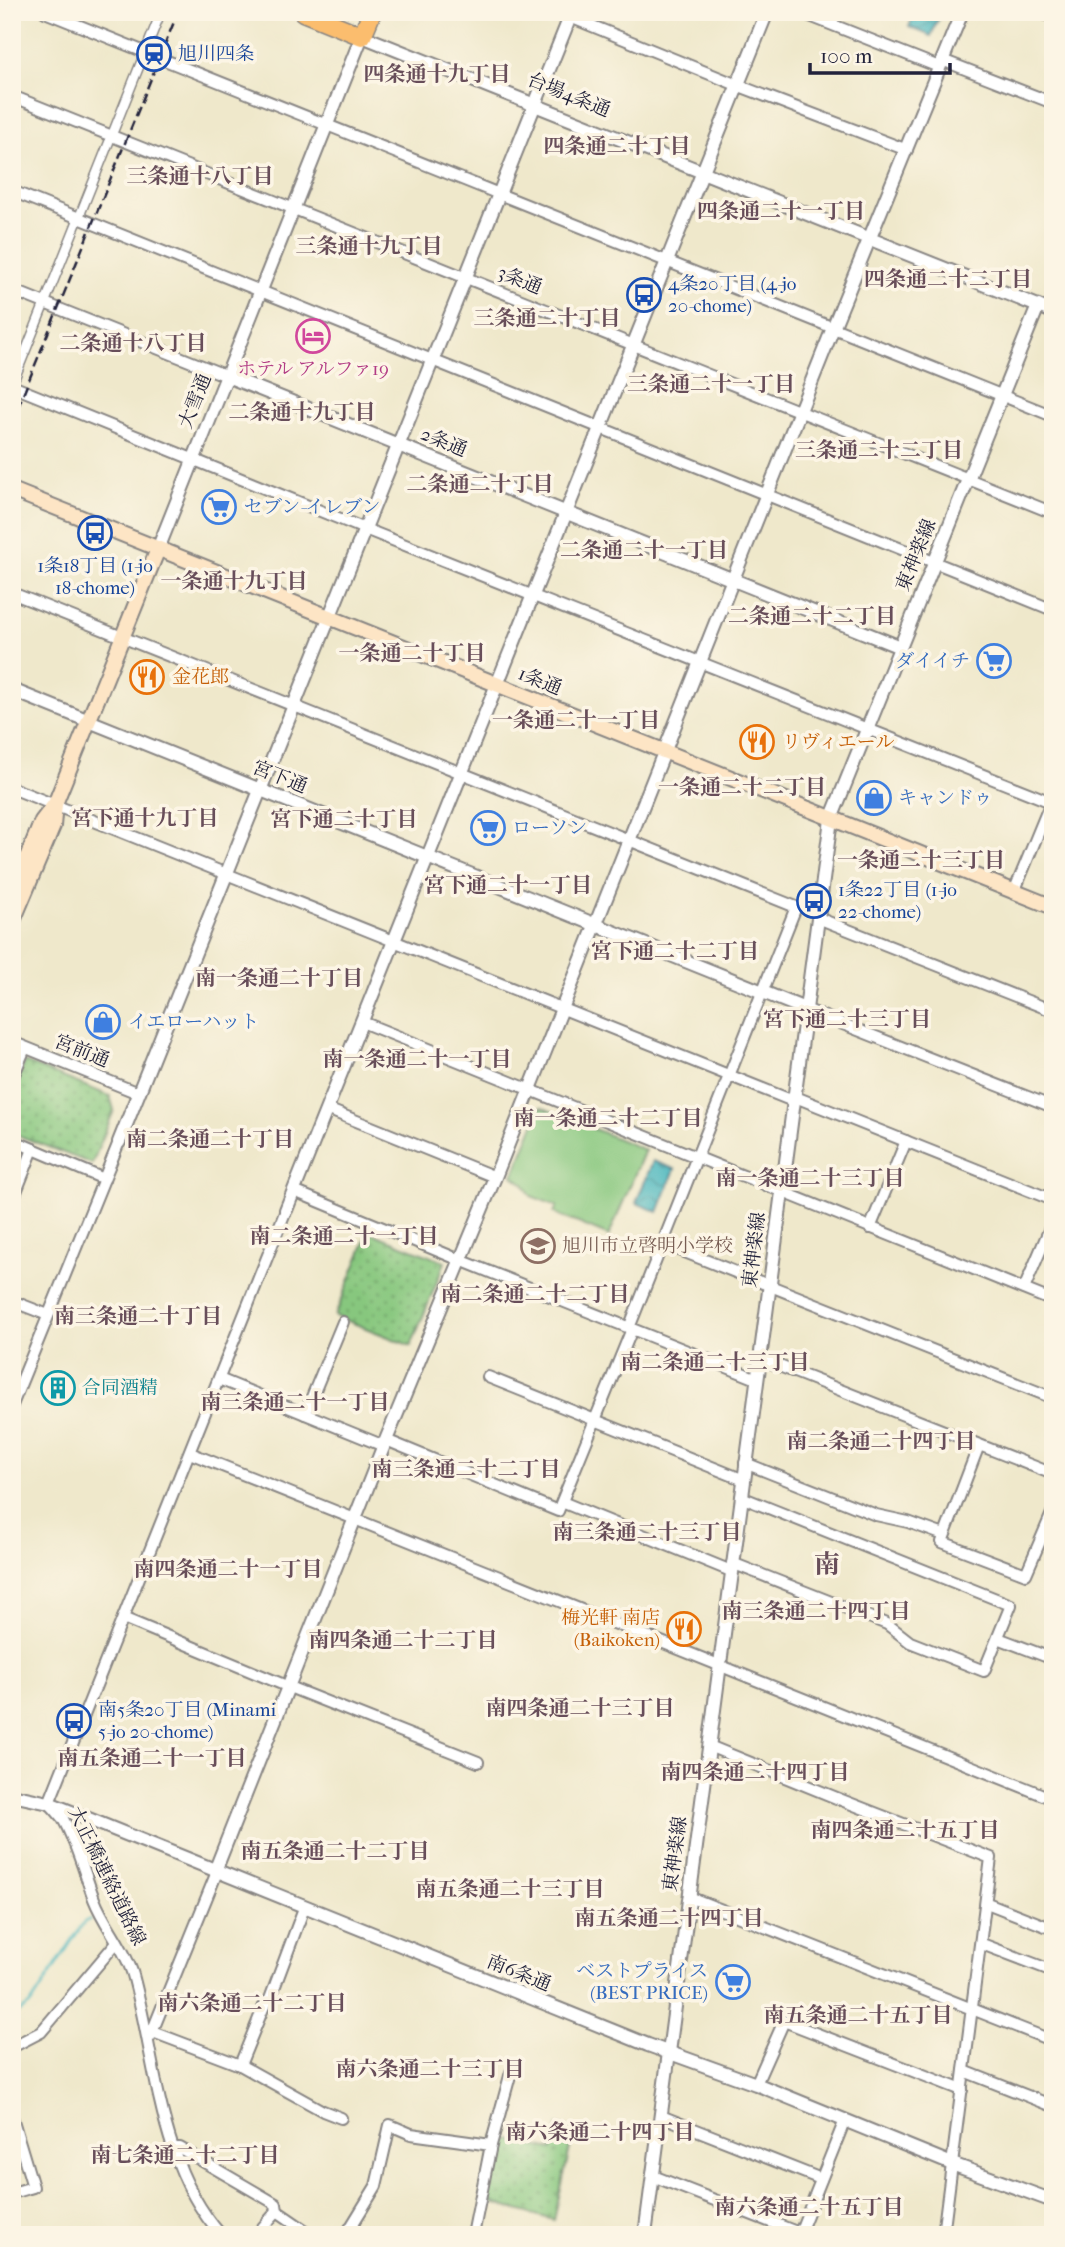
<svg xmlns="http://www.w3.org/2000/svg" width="1065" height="2247" viewBox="0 0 1065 2247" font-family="'IM FELL French Canon','Noto Serif JP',serif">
<defs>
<pattern id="green-dots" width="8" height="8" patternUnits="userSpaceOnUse" patternTransform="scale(1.75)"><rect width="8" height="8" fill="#87c77e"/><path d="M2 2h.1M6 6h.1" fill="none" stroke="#6ea168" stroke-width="1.8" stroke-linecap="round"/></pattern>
<pattern id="water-waves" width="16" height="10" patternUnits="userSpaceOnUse" patternTransform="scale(1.75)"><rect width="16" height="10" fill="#47b6be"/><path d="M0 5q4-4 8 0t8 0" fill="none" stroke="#3b949c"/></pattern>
</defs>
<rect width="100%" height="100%" fill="#fcf5e5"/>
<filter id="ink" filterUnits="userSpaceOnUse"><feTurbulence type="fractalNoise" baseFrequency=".0143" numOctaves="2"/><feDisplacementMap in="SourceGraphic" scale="14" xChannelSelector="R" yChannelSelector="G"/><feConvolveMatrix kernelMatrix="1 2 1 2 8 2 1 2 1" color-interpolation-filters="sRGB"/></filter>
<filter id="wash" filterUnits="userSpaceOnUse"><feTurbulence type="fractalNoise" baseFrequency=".00686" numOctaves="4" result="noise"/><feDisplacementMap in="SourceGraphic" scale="28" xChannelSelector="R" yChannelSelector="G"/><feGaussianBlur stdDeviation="1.57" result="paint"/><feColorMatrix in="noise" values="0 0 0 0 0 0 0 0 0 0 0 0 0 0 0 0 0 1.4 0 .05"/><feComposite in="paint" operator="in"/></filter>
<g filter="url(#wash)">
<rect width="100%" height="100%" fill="#efe8cb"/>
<!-- green -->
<g fill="url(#green-dots)" stroke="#54745c" stroke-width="2">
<path d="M25 1062 110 1096 114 1110 92 1164 12 1133V1095Z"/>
<path d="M369 1232 445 1262 411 1346 335 1316Z"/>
<path d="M558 2125 574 2130 554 2220 481 2200 495 2136 552 2150Z"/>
</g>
<!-- pitch -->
<path fill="#87c77e" stroke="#54745c" stroke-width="2" d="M541 1107 645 1150 609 1236 554 1213 557 1206 531 1196 524 1184 513 1176Z"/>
<!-- water -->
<g fill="url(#water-waves)" stroke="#346c7c" stroke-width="2">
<path d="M915 12H941L931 36 909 27Z"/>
<path d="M653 1161 675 1169 658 1212 636 1203Z"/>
</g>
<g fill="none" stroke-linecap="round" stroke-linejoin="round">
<!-- stream -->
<path stroke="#47b6be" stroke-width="2.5" d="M12 2017 31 2004 84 1922 91 1919"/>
</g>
</g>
<g filter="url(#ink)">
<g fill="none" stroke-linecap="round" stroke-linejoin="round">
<!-- pedestrian casing -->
<g stroke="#888583" stroke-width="11">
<path id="pedestrian" d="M12 385 161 12"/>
</g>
<!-- minor casing -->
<g stroke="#888583" stroke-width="14">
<g id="minor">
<path d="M45 12 1053 416"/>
<path d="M558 12 737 85 907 150"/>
<path d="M800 12 939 67"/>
<path d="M1038 12 1053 17"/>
<path d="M942 60 1053 103"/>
<path d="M12 96 1053 513"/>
<path d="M12 191 1053 610"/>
<path d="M12 290 227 376"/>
<path d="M12 386 365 529 1051 802"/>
<path d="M12 593 796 907 629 1328"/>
<path d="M12 788 793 1101"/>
<path d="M1014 892 1053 797"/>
<path d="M818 918 1053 1011"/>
<path d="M805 1009 1053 1107"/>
<path d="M362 1022 1053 1301"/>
<path d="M12 1042 138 1093"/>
<path d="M12 1079 25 1048"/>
<path d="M793 1096 1053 1200"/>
<path d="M327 1109 495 1177"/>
<path d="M12 1140 104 1179"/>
<path d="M294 1191 460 1260 757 1379"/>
<path d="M12 1202 33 1149"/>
<path d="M870 1228 906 1141"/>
<path d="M662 1243 1053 1398"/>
<path d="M1024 1289 1053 1221"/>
<path d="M12 1301 48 1315"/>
<path d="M759 1358 1053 1474"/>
<path d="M488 1377 744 1480"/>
<path d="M219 1379 384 1446"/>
<path d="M12 1405 119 1142"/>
<path d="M305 1414 343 1322"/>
<path d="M386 1440 558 1511 632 1329"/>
<path d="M979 1445 942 1542 1026 1574 1053 1511"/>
<path d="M190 1453 1053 1799"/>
<path d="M745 1463 876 1515 908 1522 944 1535"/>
<path d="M562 1502 731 1571"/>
<path d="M732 1563 887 1624 910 1642 984 1671 1011 1605 741 1497"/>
<path d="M123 1618 289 1687 478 1762"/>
<path d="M998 1638 1053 1659"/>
<path d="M709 1746 844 1801 991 1858 943 2235"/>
<path d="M689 1897 1053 2041"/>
<path d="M987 1903 1053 1929"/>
<path d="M982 1944 1053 1971"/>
<path d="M153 2032 240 2065 323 2111 341 2118"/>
<path d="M150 2037 217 1872"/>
<path d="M12 2047 41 2032 117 1942"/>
<path d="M240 2065 264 2006 270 1999 304 1908"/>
<path d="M964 2071 1053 2106"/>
<path d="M756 2084 784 2021 962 2090"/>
<path d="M661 2116 821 2179"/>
<path d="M12 2117 33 2187 12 2193"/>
<path d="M174 2148H180L276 2204 277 2211 312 2235"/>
<path d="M653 2176 804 2235"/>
<path d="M221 2235C158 2164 157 2062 133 1975 125 1948 104 1925 94 1899 85 1875 76 1841 63 1819 59 1814 54 1808 49 1803L286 1210"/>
<path d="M256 2235 277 2211"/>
<path d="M346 2235 376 2186 390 2125 411 2134 491 2145"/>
<path d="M473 2235 491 2145 511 2072"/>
<path d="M799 2235 845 2120"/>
</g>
</g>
<!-- tertiary casing -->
<g stroke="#888583" stroke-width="16">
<g id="tertiary">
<path d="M227 376 900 647"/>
<path d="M158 549 362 36 1053 312"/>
<path d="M12 690 805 1009"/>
<path d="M119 1142 572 12"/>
<path d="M286 1210 767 12"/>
<path d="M12 1795 49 1803 648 2045 756 2084 952 2164 1053 2201"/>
<path d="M215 1871 386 1440 495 1177 833 328 962 12"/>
<path d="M645 2235 831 819 1038 306"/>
</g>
</g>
<!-- secondary casing -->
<g stroke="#888583" stroke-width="18">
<g id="secondary">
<path d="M12 490 1053 907"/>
<path d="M12 894 42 821 55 804 158 549"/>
<path d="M12 923 53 826 55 804"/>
</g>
</g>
<!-- trunk casing -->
<g stroke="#888583" stroke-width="21">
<path id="trunk" d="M303 12 362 36 372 12"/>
</g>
<!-- pedestrian -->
<use href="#pedestrian" stroke="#fff" stroke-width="8"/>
<!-- minor -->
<use href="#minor" stroke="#fff" stroke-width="10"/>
<!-- tertiary -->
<use href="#tertiary" stroke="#fff" stroke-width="12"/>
<!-- secondary -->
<use href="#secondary" stroke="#fde5c5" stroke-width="14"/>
<!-- trunk -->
<use href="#trunk" stroke="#fbbd6e" stroke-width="18"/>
<!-- rail -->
<path stroke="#22223b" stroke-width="2.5" stroke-dasharray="10 5" stroke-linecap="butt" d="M12 422 178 12"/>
</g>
</g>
<!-- icons -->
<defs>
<g id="station-ring" transform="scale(1.75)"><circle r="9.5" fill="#fcf5e5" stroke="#1a4fb4" stroke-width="1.5"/><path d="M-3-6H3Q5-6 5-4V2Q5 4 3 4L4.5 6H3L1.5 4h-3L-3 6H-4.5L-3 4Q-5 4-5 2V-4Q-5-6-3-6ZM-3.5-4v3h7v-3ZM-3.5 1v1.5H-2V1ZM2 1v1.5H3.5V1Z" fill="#1a4fb4"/></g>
<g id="bus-ring" transform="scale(1.75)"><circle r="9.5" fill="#fcf5e5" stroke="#1a4fb4" stroke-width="1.5"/><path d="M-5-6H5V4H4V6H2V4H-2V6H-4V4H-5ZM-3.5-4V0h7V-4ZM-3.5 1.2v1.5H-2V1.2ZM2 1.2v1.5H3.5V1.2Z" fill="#1a4fb4"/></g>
<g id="hotel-ring" transform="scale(1.75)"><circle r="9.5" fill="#fcf5e5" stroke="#d1479c" stroke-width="1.5"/><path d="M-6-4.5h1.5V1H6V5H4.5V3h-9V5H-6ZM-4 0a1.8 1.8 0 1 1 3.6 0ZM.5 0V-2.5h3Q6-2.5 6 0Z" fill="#d1479c"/></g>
<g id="supermarket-ring" transform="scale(1.75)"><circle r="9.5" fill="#fcf5e5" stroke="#3f7fe0" stroke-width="1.5"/><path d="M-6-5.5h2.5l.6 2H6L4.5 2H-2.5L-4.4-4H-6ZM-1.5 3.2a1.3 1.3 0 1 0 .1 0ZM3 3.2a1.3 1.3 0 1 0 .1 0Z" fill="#3f7fe0"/></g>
<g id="restaurant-ring" transform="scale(1.75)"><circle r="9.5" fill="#fcf5e5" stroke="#e8710a" stroke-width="1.5"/><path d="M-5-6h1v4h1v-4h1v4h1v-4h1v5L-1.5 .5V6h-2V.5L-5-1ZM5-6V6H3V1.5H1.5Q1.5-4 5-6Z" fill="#e8710a"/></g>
<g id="shop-ring" transform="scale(1.75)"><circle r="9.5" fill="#fcf5e5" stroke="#3f7fe0" stroke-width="1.5"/><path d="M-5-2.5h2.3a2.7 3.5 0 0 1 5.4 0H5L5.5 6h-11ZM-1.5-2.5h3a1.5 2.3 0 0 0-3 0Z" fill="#3f7fe0"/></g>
<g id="school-ring" transform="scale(1.75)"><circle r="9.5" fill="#fcf5e5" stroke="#8d6e63" stroke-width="1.5"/><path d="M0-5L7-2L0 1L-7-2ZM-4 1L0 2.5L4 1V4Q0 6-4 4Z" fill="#8d6e63"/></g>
<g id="building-ring" transform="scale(1.75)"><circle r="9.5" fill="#fcf5e5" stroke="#0f9aa8" stroke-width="1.5"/><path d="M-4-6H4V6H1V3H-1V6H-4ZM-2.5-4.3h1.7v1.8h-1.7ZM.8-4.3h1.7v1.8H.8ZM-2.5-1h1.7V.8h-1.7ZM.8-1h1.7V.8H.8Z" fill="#0f9aa8"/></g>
</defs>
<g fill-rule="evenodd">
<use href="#station-ring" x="154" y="54"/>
<use href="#bus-ring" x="644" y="295"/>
<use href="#hotel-ring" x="313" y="336"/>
<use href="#supermarket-ring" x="219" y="507"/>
<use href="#bus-ring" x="95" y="533"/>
<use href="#supermarket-ring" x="994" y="661"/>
<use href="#restaurant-ring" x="147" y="677"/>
<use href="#restaurant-ring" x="757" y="742"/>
<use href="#shop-ring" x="874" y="798"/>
<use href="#supermarket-ring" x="488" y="828"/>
<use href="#bus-ring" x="814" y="901"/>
<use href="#shop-ring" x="103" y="1022"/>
<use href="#school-ring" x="538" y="1246"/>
<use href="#building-ring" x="58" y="1388"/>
<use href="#restaurant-ring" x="684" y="1629"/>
<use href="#bus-ring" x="74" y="1721"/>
<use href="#supermarket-ring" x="733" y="1982"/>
</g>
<g text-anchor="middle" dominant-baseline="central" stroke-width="7" stroke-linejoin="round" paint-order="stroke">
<!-- transit labels -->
<g font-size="19" fill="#164399" stroke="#fcf5e5" text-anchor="start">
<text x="178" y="54">旭川四条</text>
<text x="668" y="284">4条20丁目 (4-jo<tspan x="668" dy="22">20-chome)</tspan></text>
<text x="95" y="566" text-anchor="middle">1条18丁目 (1-jo<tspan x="95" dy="22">18-chome)</tspan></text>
<text x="838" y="890">1条22丁目 (1-jo<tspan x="838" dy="22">22-chome)</tspan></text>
<text x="98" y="1710">南5条20丁目 (Minami<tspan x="98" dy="22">5-jo 20-chome)</tspan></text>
</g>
<!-- street labels -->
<g font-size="19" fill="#22223b" stroke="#fcf5e5">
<text transform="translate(569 95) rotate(22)">台場4条通</text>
<text transform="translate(520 280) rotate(22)">3条通</text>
<text transform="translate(195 401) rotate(-68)">大雪通</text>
<text transform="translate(444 442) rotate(22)">2条通</text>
<text transform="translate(916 555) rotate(-68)">東神楽線</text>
<text transform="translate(540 681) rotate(22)">1条通</text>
<text transform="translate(280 777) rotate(22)">宮下通</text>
<text transform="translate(82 1051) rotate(22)">宮前通</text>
<text transform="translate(754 1250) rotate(-83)">東神楽線</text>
<text transform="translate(675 1854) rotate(-82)">東神楽線</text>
<text transform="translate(107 1876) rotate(64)">大正橋連絡道路線</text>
<text transform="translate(519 1973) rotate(22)">南6条通</text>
</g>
<!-- hotel labels -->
<g font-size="19" fill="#b23c85" stroke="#fcf5e5">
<text x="313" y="369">ホテル アルファ19</text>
</g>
<!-- shop labels -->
<g font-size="19" fill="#366cbe" stroke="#fcf5e5" text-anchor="start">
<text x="244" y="507">セブン-イレブン</text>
<text x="970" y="661" text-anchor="end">ダイイチ</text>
<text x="898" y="798">キャンドゥ</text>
<text x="512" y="828">ローソン</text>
<text x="128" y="1022">イエローハット</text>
<text x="708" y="1971" text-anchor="end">ベストプライス<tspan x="708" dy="22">(BEST PRICE)</tspan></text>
</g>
<!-- food labels -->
<g font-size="19" fill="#c56008" stroke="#fcf5e5" text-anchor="start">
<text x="172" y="677">金花郎</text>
<text x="782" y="742">リヴィエール</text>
<text x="660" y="1618" text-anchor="end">梅光軒 南店<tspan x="660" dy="22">(Baikoken)</tspan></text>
</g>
<!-- education labels -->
<g font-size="19" fill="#785e54" stroke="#fcf5e5" text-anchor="start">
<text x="562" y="1246">旭川市立啓明小学校</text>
</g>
<!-- culture labels -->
<g font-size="19" fill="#0d838f" stroke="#fcf5e5" text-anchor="start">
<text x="82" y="1388">合同酒精</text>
</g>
<!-- neighbourhood labels -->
<g font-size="21" font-weight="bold" fill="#684e5a" stroke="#fcf5e5">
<text x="437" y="74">四条通十九丁目</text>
<text x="617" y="146">四条通二十丁目</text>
<text x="200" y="176">三条通十八丁目</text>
<text x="781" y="211">四条通二十一丁目</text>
<text x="369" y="246">三条通十九丁目</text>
<text x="948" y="279">四条通二十二丁目</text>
<text x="547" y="318">三条通二十丁目</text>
<text x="133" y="343">二条通十八丁目</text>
<text x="711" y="384">三条通二十一丁目</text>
<text x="302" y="412">二条通十九丁目</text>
<text x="879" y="450">三条通二十二丁目</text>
<text x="480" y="484">二条通二十丁目</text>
<text x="644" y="550">二条通二十一丁目</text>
<text x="234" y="581">一条通十九丁目</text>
<text x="812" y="616">二条通二十二丁目</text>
<text x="412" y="653">一条通二十丁目</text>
<text x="576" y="720">一条通二十一丁目</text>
<text x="742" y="787">一条通二十二丁目</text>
<text x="145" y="818">宮下通十九丁目</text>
<text x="344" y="819">宮下通二十丁目</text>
<text x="921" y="860">一条通二十三丁目</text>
<text x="508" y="885">宮下通二十一丁目</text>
<text x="675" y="951">宮下通二十二丁目</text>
<text x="279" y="978">南一条通二十丁目</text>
<text x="847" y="1019">宮下通二十三丁目</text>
<text x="417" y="1059">南一条通二十一丁目</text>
<text x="608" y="1118">南一条通二十二丁目</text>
<text x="210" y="1139">南二条通二十丁目</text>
<text x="810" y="1178">南一条通二十三丁目</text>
<text x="344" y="1236">南二条通二十一丁目</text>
<text x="535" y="1294">南二条通二十二丁目</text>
<text x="138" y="1316">南三条通二十丁目</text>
<text x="715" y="1362">南二条通二十三丁目</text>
<text x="295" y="1402">南三条通二十一丁目</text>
<text x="881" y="1441">南二条通二十四丁目</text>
<text x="466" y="1469">南三条通二十二丁目</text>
<text x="647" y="1532">南三条通二十三丁目</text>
<text x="228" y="1569">南四条通二十一丁目</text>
<text x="816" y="1611">南三条通二十四丁目</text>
<text x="403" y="1640">南四条通二十二丁目</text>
<text x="580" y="1708">南四条通二十三丁目</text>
<text x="152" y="1758">南五条通二十一丁目</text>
<text x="755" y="1772">南四条通二十四丁目</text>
<text x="905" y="1830">南四条通二十五丁目</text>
<text x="335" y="1851">南五条通二十二丁目</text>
<text x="510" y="1889">南五条通二十三丁目</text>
<text x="669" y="1918">南五条通二十四丁目</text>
<text x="252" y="2003">南六条通二十二丁目</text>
<text x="858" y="2015">南五条通二十五丁目</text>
<text x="430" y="2069">南六条通二十三丁目</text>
<text x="600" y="2132">南六条通二十四丁目</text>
<text x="185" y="2155">南七条通二十二丁目</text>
<text x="809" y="2207">南六条通二十五丁目</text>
</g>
<!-- district labels -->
<g font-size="26" font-weight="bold" fill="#684e5a" stroke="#fcf5e5">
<text x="827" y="1564">南</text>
</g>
</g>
<!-- margin -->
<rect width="1065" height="2247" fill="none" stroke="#fcf5e5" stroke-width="42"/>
<!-- scale -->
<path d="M810 63v10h140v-10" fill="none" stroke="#22223b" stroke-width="3.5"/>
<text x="820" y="63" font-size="21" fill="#22223b" stroke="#fcf5e5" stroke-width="5" paint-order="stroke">100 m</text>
</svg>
